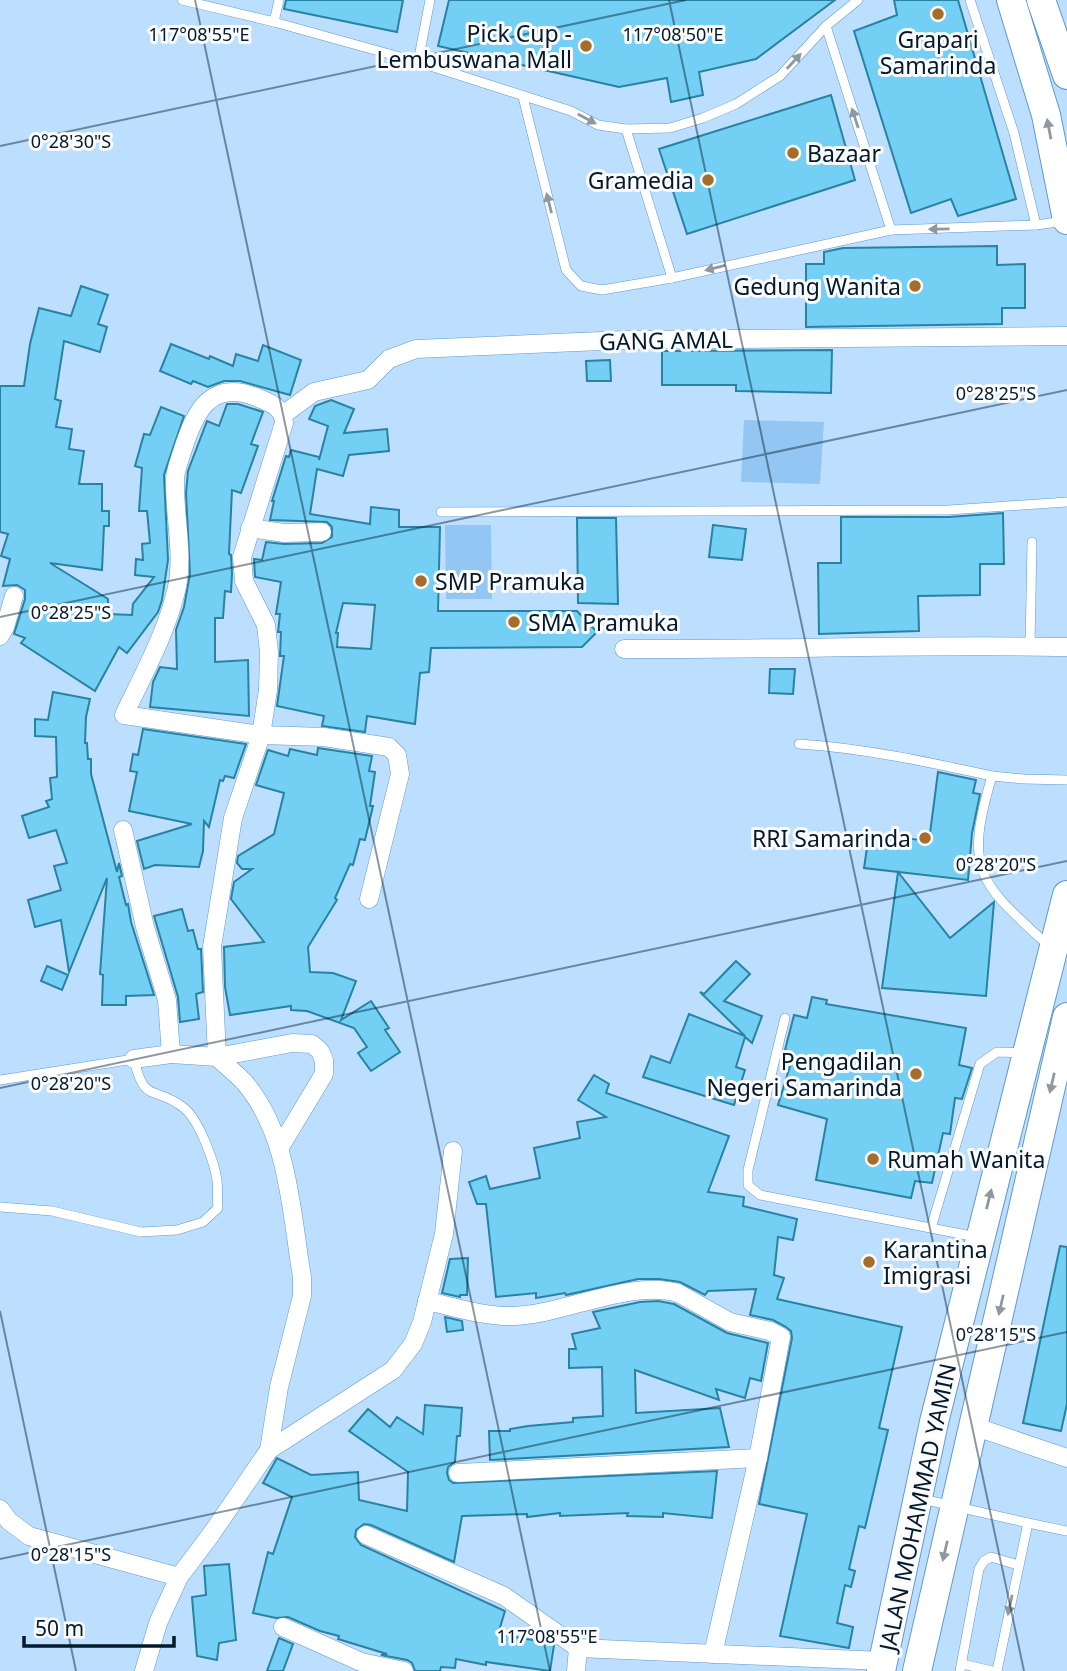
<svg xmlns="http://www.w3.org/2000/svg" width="1067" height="1671" viewBox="0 0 1067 1671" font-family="'Noto Sans',sans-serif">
<rect width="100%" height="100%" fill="#bddfff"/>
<!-- green -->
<g fill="#93c6f3">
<path d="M744 420 824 422 820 484 741 482Z"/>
<path d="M445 525H491L492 599H446Z"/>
</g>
<!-- building -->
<g fill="#73cff4" stroke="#2982a2" stroke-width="2" fill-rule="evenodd">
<path d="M286 0H403L397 32 284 9Z"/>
<path d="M449 0H835L756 59 699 72 703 95 671 102 667 78 619 87 438 46Z"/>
<path d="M894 0H958L1016 199 958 216 951 199 911 213 854 31 897 15Z"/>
<path d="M831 95 855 180 687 234 659 149Z"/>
<path d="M997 246V265L1025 264V308H1002V324L806 327V264H824V252L843 248Z"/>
<path d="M81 286 108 295 98 324 107 327 100 352 64 341 55 399 61 401 56 427 72 429 69 449 84 451 79 484H102V511H109V526H104L102 570 50 563 108 599V614L132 615 133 604 154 577 135 575 136 559 143 560 142 544 150 543 147 511H139L142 468 135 466 144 434 150 435 161 407 184 416 164 475 168 560 162 600 158 612 127 653 119 647 95 691 21 643 25 638 14 634 25 599V590L17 585 3 586 10 559 1 556 8 534 0 532V386H24L30 344 39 308 71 316Z"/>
<path d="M171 344 209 359 210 356 233 366 236 354 258 361 263 345 301 360 290 395 240 381H224L208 387 193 381 191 384 160 371Z"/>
<path d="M832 350 831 393 736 391V385H662V351Z"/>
<path d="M610 360 611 381H587L586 361Z"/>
<path d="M331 400 354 409 344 433 387 429 389 451 349 455 343 476 317 469 310 514 370 524 371 507 399 510V527H440L438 611H577L597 632 582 647 431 648 429 672 420 673 415 724 367 716 365 732 322 726 324 716 277 706 284 656H280L281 632H278L280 614H276L281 582 255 577 254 559 262 560 266 542 284 544 322 543 332 537V527L327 522 270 520 274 501H272L286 456 289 457 291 450 319 457V460L328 426 309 419 315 406ZM343 603 375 605 371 649 337 647 338 633H336Z"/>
<path d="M227 404H238L263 412 251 444 258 446 241 493 232 490 229 554 231 555 232 574 231 592 225 591 223 618H215V662L248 660 249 716 150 707 153 682 160 667 177 669 176 630 184 607 190 574 186 493 188 471 207 421 219 426Z"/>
<path d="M1003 513 1004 564H980V595L918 596 919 631 819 634 818 563H841V517H949Z"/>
<path d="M577 518H616L618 604 578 603Z"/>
<path d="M713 525 746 529 742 560 709 557Z"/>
<path d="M770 669H795L793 694 769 693Z"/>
<path d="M53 692 90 699 86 717 85 743H87L88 759H91V774L117 872 119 863 122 876 119 877 126 905 128 904 131 922 154 995 126 996V1005H102L103 975 100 974 107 878 69 972 61 920 35 927 28 900 61 890 54 866 67 863 56 830 29 838 22 816 49 807 46 801 52 799 50 778 57 777 56 737 35 736V719L48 720Z"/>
<path d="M143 729 246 744 234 778 225 776 223 781 220 780 209 827 204 821 203 851 199 867 155 865 144 869 137 841 192 824 129 811 137 772 130 771 133 754 138 755Z"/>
<path d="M318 748 372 756 369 771 375 772 370 806H373L365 840 360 839 353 865 350 864 335 898 337 900 308 947 310 972 333 973 356 981 341 1020 371 1001 389 1028 385 1030 400 1052 371 1071 358 1053 367 1047 354 1028 307 1011 291 1010V1006L230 1015 225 987 224 947 264 942 231 899 234 882 252 869H242L237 863 238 856 274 834 284 793 256 785 268 750 288 756 290 749 317 755Z"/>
<path d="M938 772 976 780 973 793 980 794 972 833 968 880 864 868 869 834 929 841Z"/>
<path d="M898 872 950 938 994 902 986 996 882 988Z"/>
<path d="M182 909 188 931 193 930 198 949H201L203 992 196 994 199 1019 180 1022 178 997 154 916Z"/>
<path d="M736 961 750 974 724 1001 762 1016 752 1043 745 1037 736 1067 745 1070 734 1105 643 1077 651 1056 670 1063 689 1014 745 1036 700 992 704 994Z"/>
<path d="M47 966 68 975 62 990 41 981Z"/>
<path d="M812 997 827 1000 826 1004 966 1028 959 1065 972 1068 962 1099 955 1098 950 1134 943 1133 932 1183 915 1181 911 1198 816 1180 827 1119 778 1105 794 1053 785 1050 794 1015 807 1018Z"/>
<path d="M594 1075 609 1084 606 1093 729 1136 708 1192 744 1197 743 1206 797 1219 793 1240 778 1237 774 1275 784 1278 777 1299 902 1327 879 1428 888 1430 865 1528 859 1526 849 1569 855 1571 851 1587 845 1585 837 1623 853 1627 849 1648 780 1636 807 1514 759 1504 792 1338 791 1331 786 1327 773 1320 750 1315 756 1289 708 1291 705 1295 680 1282 659 1279H638L566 1295 565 1293 536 1298V1293L496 1297 486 1204H477L469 1182 486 1176 490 1189 540 1178 534 1148 580 1138 577 1122 606 1117 578 1100Z"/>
<path d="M1060 1246 1067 1247V1404L1061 1431 1023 1423Z"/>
<path d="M468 1258 467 1295H460V1297L442 1293 450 1259Z"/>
<path d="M658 1301 674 1304 727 1333 768 1343 761 1381 750 1378 745 1398 716 1389 719 1400 635 1370 636 1413 720 1408 729 1447 490 1460 489 1431H510V1429L528 1426 573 1422V1418L603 1416 602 1367 569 1368V1349H576L572 1334 600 1328 593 1312 640 1302Z"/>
<path d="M445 1317 462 1321 463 1330 447 1332Z"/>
<path d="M425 1405 462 1408 460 1436H457L455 1462 448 1467 447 1473 449 1480 453 1483 717 1471 712 1518 663 1513V1517L627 1516 628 1513 560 1516V1513L527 1517V1514L462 1516 454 1562 371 1525 364 1524 356 1530 355 1537 361 1545 505 1611 498 1634 550 1643 554 1645 550 1671 486 1662V1665L456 1659 455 1668 441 1667 440 1671H415L412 1663 407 1660 381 1655 387 1654 338 1639 339 1636 320 1631 288 1617 276 1618 253 1613 268 1552 273 1554 292 1497 263 1483 277 1458 311 1475 358 1472 359 1500 407 1511 408 1472 349 1431 368 1409 390 1427 397 1417 423 1434Z"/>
<path d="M229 1564 236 1640 219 1643 217 1660 197 1656 192 1597 206 1595 204 1566Z"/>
<path d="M279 1638 293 1644 283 1671H267Z"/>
</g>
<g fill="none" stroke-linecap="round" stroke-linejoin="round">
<!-- lane casing -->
<g stroke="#6099ca" stroke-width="10">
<g id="lane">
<path d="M182 0 274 22 418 62 571 111 598 125 626 129 670 128 703 118 736 104 780 76 826 26 858 0"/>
<path d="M970 0 1014 133 1036 225 1065 221"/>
<path d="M274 22 279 0"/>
<path d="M826 26 891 230"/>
<path d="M418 62 430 0"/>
<path d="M523 97 566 270 581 286 602 290 672 278 891 230 1036 225"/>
<path d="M626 129 672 278"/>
<path d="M441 512 949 510 1067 502"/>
<path d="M1030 646 1032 542"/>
<path d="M799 744C863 748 928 762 992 776"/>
<path d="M1049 946C980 883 963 873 992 776L1024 779 1067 780"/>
<path d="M785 1018 748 1170V1185L760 1195 977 1237"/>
<path d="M0 1080 134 1059C144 1105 155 1085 184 1108 199 1120 214 1161 217 1180 218 1189 217 1199 218 1208L203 1222 177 1230 141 1232 52 1211 0 1207"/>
<path d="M931 1228 980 1064 997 1052 1025 1053"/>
<path d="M922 1499 1028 1523 997 1671"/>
<path d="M1028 1523 1067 1531"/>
<path d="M962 1664 992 1671"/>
<path d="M960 1671 979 1569 984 1561 991 1557 1018 1565"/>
</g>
</g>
<!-- street casing -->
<g stroke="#6099ca" stroke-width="19">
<g id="street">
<path d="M284 414 314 392 368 380 389 359 416 349 625 340 1067 336"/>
<path d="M250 528 284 533 322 532"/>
<path d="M0 636 5 627 14 596"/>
<path d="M624 649C772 650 919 644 1067 647"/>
<path d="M123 830 145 927 167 1000 171 1054"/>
<path d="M134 1059 171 1054 217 1057 292 1043 312 1044 320 1051 324 1060V1074L280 1147"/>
<path d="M427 1301C454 1307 485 1317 513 1316 562 1315 630 1279 678 1293L730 1322 770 1331 781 1337 758 1458 713 1654"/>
<path d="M973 1426 1067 1458"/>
<path d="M269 1450 393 1370 413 1344 422 1322 444 1234 453 1151"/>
<path d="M458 1473 758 1458"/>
<path d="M0 1509 9 1521 29 1536 179 1577"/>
<path d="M366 1535 504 1596 578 1648 883 1661"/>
<path d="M283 1627 361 1662 404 1671"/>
<path d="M144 1671 158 1623 179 1577 212 1533 269 1450 279 1387 302 1296V1277C291 1212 289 1135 245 1083 237 1074 226 1066 217 1057L212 947 233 818 261 735 268 690 269 652 266 625 244 581 242 557 284 423C283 407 271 403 256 397 210 379 195 412 183 449 180 459 175 470 175 480 174 515 184 552 177 587 167 632 144 673 124 715L261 735 324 737 389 747 397 755 400 774 369 899"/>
<path d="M576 1671 578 1648"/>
</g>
</g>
<!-- primary casing -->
<g stroke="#6099ca" stroke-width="30">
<g id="primary">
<path d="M1011 0 1046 115 1067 220"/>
<path d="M1041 0 1067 75"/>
<path d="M881 1671 934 1422 1067 895"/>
<path d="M917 1671 1067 1017"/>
</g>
</g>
<!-- lane -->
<use href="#lane" stroke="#fff" stroke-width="9"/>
<!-- street -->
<use href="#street" stroke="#fff" stroke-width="18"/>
<!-- primary -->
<use href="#primary" stroke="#fff" stroke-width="28"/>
</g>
<!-- one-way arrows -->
<defs><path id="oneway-solid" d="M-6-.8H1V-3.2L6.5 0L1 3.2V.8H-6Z" transform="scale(1.75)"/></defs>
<g fill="#8e98a0">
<use href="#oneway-solid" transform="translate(794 61) rotate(-47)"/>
<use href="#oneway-solid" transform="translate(855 118) rotate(-108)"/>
<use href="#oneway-solid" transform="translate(587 119) rotate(28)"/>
<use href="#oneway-solid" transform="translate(1049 129) rotate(-101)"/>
<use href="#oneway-solid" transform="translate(549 203) rotate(-104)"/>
<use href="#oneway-solid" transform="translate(939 229) rotate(179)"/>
<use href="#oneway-solid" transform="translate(715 268) rotate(166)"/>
<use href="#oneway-solid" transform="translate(1052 1083) rotate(103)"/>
<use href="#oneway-solid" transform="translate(989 1199) rotate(-76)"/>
<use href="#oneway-solid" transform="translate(1001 1305) rotate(103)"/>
<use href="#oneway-solid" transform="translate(945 1551) rotate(103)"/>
<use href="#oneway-solid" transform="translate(1010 1605) rotate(102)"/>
</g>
<!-- ticks -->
<path fill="none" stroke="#031a2c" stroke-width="2" stroke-opacity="0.45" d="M195 0 550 1671M669 0 1024 1671M0 146 686 0M0 617 1067 390M0 1088 1067 861M0 1311 76 1671M0 1559 1067 1332"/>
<!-- markers -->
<g fill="#a56c2a" stroke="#fbfbfb" stroke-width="2.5">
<circle cx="938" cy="14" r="7"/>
<circle cx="586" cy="46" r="7"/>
<circle cx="793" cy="153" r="7"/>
<circle cx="708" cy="180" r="7"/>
<circle cx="915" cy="286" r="7"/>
<circle cx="421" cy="581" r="7"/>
<circle cx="514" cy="622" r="7"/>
<circle cx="925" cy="838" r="7"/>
<circle cx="916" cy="1074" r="7"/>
<circle cx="873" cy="1159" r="7"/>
<circle cx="869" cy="1262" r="7"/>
</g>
<g text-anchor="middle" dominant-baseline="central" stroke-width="6" stroke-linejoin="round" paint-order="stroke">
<!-- poi labels -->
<g font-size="23" fill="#031a2c" stroke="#fbfbfb" text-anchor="end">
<text x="572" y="33">Pick Cup -<tspan x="572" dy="26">Lembuswana Mall</tspan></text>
<text x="938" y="39" text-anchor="middle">Grapari<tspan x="938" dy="26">Samarinda</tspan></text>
<text x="807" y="153" text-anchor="start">Bazaar</text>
<text x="694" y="180">Gramedia</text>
<text x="901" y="286">Gedung Wanita</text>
<text x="435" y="581" text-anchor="start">SMP Pramuka</text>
<text x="528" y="622" text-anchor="start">SMA Pramuka</text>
<text x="911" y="838">RRI Samarinda</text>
<text x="902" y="1061">Pengadilan<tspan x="902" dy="26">Negeri Samarinda</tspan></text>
<text x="887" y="1159" text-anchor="start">Rumah Wanita</text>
<text x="883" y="1249" text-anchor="start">Karantina<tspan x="883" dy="26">Imigrasi</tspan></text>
</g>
<!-- street labels -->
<g font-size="23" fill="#031a2c" stroke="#fbfbfb">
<text transform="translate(666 340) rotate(-1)">GANG AMAL</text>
<text transform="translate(917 1507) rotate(-78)">JALAN MOHAMMAD YAMIN</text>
</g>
</g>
<g font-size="18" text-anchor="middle" fill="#031a2c" stroke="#fbfbfb" stroke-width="6" stroke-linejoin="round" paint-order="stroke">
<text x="199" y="41">117°08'55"E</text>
<text x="673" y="41">117°08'50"E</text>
<text x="71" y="148">0°28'30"S</text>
<text x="996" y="400">0°28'25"S</text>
<text x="71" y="619">0°28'25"S</text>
<text x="996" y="871">0°28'20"S</text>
<text x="71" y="1090">0°28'20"S</text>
<text x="996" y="1341">0°28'15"S</text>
<text x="71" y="1561">0°28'15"S</text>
<text x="547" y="1643">117°08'55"E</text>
</g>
<!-- scale -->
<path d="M24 1636v10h150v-10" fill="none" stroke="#031a2c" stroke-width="3.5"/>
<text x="35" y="1636" font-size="21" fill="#031a2c" stroke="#fbfbfb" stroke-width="5" paint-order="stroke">50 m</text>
</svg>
